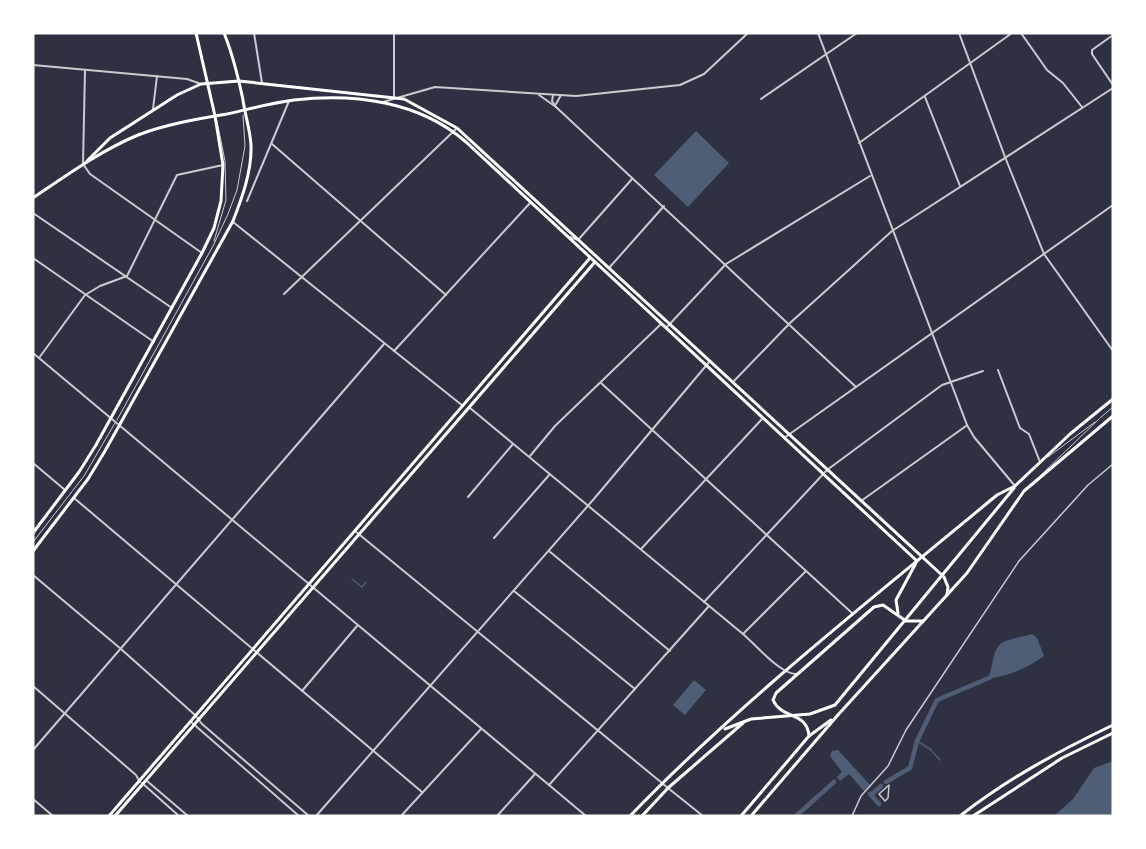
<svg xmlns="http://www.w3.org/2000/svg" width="1146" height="849" viewBox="0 0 1146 849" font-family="'Open Sans',sans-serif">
<rect width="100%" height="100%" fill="#2d3142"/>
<!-- water -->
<g fill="#4f5d75">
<path d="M696 131 729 163 688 207 654 175Z"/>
<path d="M1032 634 1037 638 1044 656C1029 667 1008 677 989 678 998 639 993 644 1032 634Z"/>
<path d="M694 680 706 690 685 715 673 705Z"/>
<path d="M838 750 870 785 864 791 849 774 840 781 837 777 842 772 830 756 832 751Z"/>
<path d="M1113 761V816H1054L1073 799 1094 768Z"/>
</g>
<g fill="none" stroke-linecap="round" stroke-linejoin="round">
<!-- stream -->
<g stroke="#4f5d75" stroke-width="1.5">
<path d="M352 579 362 587 366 582"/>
<path d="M917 741 930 749 940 760"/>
</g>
<!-- canal -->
<g stroke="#4f5d75" stroke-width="4.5">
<path d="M886 782 910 768 917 741 937 700 989 678 993 675"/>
<path d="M870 794 879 804"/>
<path d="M871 795 881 786"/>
<path d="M796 816 834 782"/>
</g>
<!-- service -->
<g stroke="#caccd0" stroke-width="1">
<path d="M214 241 226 200 225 161 217 121"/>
<path d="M1100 418 1113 407"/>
<path d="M117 420 213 246 228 214 237 190 245 146 243 115"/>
<path d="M1048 457 1095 422"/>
<path d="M1040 476 1099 419"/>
<path d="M33 542 84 476 115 423"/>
</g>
<!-- pedestrian -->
<g stroke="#caccd0" stroke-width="1.5">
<path d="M889 785 888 798 885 801 879 794Z"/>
<path d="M852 816 861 796 888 766 906 730 1019 561 1088 485 1113 464"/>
</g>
<!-- minor -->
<g stroke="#caccd0" stroke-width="2">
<path d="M254 33 262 83"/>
<path d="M818 33 967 425 974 437 1015 486"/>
<path d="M1021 33 1047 70 1063 83 1082 107"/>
<path d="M1113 35 1092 50V54L1113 85"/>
<path d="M33 65 187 79 201 84"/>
<path d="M85 70 83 164 90 174 202 253"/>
<path d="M553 95 552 101 556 107 856 387"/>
<path d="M925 97 960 186"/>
<path d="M761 99 857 33"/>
<path d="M556 104 561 95"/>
<path d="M153 109 157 76"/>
<path d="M859 143 1012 33"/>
<path d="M272 144 446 295"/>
<path d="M247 201 289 101"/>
<path d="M33 213 172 308"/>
<path d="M233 222 463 406"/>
<path d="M570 237 578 240 632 179"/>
<path d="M33 258 154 342"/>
<path d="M609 268 664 206"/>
<path d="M284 294 457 128"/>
<path d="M666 328 726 264 870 176"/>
<path d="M394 351 530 203"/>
<path d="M39 358 85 295 100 286 127 276 177 175 223 165"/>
<path d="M998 370 1020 428 1029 434 1040 462"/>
<path d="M601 383 852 613"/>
<path d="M530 456 555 426 661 324"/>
<path d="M468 497 513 444"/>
<path d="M74 498 422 792"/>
<path d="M861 501 966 426"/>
<path d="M355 531 662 783"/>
<path d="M494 538 550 474"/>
<path d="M641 549 763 418"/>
<path d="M549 551 670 651"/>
<path d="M33 575 121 649 195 715"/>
<path d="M514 591 635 689"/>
<path d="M704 602 827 470 942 385 983 371"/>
<path d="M743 634 806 571"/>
<path d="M302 691 357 626"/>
<path d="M33 750 384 344"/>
<path d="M147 781 188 816"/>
<path d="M142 783 179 816"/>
<path d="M549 785 709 606"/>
<path d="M33 799 53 816"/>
<path d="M401 816 481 729"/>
<path d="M497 816 535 774"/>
</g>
<!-- tertiary -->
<g stroke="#caccd0" stroke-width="2">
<path d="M959 33 1005 157 1044 254 1113 351"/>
<path d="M539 95 556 107"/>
<path d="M394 98V33"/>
<path d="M383 102 435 87 576 96 680 85 704 74 748 33"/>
<path d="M33 353 586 816"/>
<path d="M733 382 790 323 892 231 1113 88"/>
<path d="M470 408 743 634C756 645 780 674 796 674"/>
<path d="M784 438 1113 205"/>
<path d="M33 463 65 490"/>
<path d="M33 686 136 775 140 782"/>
<path d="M195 715 202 724 309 816"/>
<path d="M190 721 299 816"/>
<path d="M663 784 703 816"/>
<path d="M316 816 593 500 710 361"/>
</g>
<!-- secondary -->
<g stroke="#fff" stroke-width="3">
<path d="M87 161 110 138 177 95 201 84 239 81 404 99 457 128 944 577 948 587 947 595"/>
<path d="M33 198C67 175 100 151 138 135 166 124 198 119 227 114 249 109 271 103 294 100 354 93 419 101 466 142L917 561"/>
<path d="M33 533 79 472 96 445 202 253 214 228 221 201 223 165 215 116 196 33"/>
<path d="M33 551 88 479 105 451 233 221C242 198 252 171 251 145 250 129 245 115 243 100 238 76 233 55 224 33"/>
<path d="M898 613 896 600 916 563"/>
<path d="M725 729 751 719 810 714 835 705 1014 488"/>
<path d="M809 736C807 711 782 720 773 700L776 693 874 607 883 605 906 621H923"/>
<path d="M109 816 590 258"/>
<path d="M115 816 595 262"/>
<path d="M630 816C742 700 873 598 997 495L1015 486 1070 434 1113 399"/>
<path d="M642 816 668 788 743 723"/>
<path d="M741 816 809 736 831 720"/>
<path d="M751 816 837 716 967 573 1024 491 1113 416"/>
<path d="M960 816C1007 779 1059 751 1113 725"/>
<path d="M973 816 1062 758 1113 733"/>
</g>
</g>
<!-- border -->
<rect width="1146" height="849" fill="none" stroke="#ffffff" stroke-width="69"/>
</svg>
